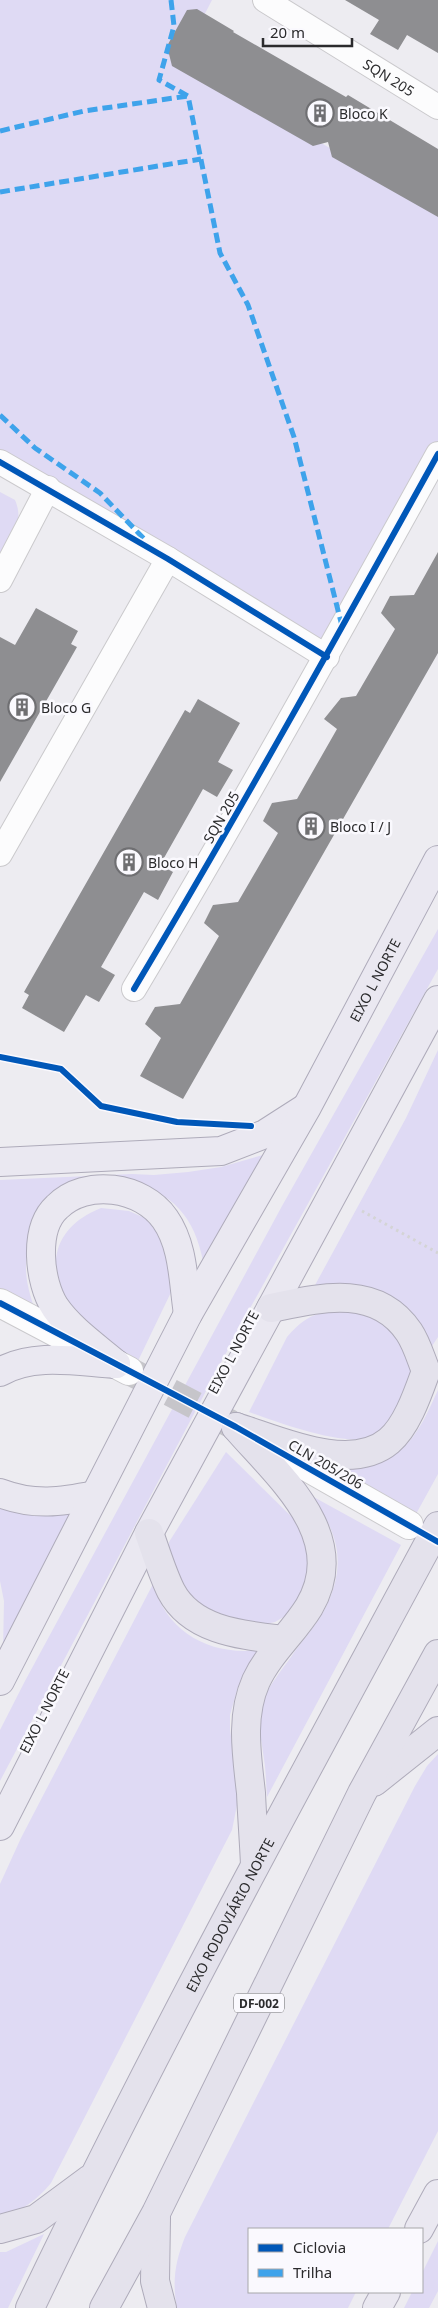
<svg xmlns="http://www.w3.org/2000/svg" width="438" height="2308" viewBox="0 0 438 2308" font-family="'Noto Sans',sans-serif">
<rect width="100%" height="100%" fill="#edecf1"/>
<!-- green -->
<g fill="#dfdaf4">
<path d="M0 0H212L181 60 438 212V445L317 664 0 459Z"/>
<path d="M0 492 15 500C25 523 11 537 0 557Z"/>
<path d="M438 929V969L243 1321 0 1781V1730L25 1681 282 1206Z"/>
<path d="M438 1050V1337L430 1349C388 1295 388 1280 314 1287L406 1118Z"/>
<path d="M270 1153 205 1271C197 1223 180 1197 133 1182L35 1228C22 1260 24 1278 35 1310L0 1291V1180L132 1174 154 1175 188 1172 221 1167Z"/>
<path d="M101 1208 129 1211 147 1219 165 1234 174 1286 137 1363C115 1345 84 1324 65 1304 60 1300 60 1289 58 1283 49 1246 68 1221 101 1208Z"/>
<path d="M358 1310C383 1322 412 1341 411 1373 410 1383 402 1395 399 1405 394 1416 386 1431 374 1437 346 1448 277 1422 249 1412L287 1337C310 1310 325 1311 358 1310Z"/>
<path d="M438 1390V1474L416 1514 329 1467C341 1467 355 1468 367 1466 410 1457 422 1424 438 1390Z"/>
<path d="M226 1452 301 1526 312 1549 304 1595 287 1615 275 1622 238 1630 189 1602 169 1556V1542Z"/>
<path d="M310 1495 401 1545 267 1797C266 1784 266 1771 264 1759 261 1737 256 1720 264 1699 270 1684 281 1671 291 1657 301 1642 315 1627 324 1611 347 1567 340 1533 310 1495Z"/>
<path d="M0 1506H76L3 1650 4 1601 0 1581Z"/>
<path d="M153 1584C167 1633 211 1656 259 1650L238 1687 230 1715V1730L238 1781 239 1795 232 1830 51 2183C37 2200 21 2212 0 2217V1884L21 1838Z"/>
<path d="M438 1754V2131L388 2229H249V2292H356L348 2308H177C172 2282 175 2262 185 2237L415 1786 427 1766Z"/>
<path d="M44 2234 8 2308H0V2252H6Z"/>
<path d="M438 2241V2291L429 2308H404L412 2292H422V2273Z"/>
</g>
<!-- building -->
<g fill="#8e8e91">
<path d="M345 0H438V53L407 35 398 50 370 34 379 20Z"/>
<path d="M197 9 234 31 233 32 346 97 348 95 438 149V217L332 157 328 142 313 146 172 66 167 46 187 10Z"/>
<path d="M438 552V653L183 1099 140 1076 161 1038 145 1024 155 1007 180 1004 219 936 204 923 213 905 238 902 278 833 263 821 272 803 297 799 337 729 324 719 341 698 356 696 395 629 381 613 390 596 414 595Z"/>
<path d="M36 608 78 631 71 644 77 647 0 782V637L15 645Z"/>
<path d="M198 699 240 723 218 762 233 770 217 797 203 789 160 865 173 872 158 900 144 892 101 967 115 975 99 1002 86 995 64 1032 22 1008 29 995 24 992 185 710 190 713Z"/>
</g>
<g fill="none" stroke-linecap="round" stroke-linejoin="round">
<!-- tertiary-tunnel -->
<path stroke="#c6c5ca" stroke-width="28" stroke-dasharray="28 14" stroke-linecap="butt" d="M133 1373 231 1424"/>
<!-- minor casing -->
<g stroke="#cac9cc" stroke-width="26">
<g id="minor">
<path id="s1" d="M265 0 438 107"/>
<path d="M0 462 168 559 327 657"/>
<path d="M0 580 48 488"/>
<path d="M0 854 168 559"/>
<path d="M134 989C239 813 339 633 438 454"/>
</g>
</g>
<!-- tertiary casing -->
<g stroke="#cac9cc" stroke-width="30">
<g id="tertiary">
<path d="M0 1303 129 1371"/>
<path d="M263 1442 409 1525"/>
</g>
</g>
<!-- primary casing -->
<g stroke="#aeabba" stroke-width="30">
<g id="primary">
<path d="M0 1162 221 1151 265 1134 304 1109"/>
<path d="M116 1364C96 1347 70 1329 55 1307 39 1282 33 1229 57 1207 86 1178 142 1186 165 1219 184 1246 183 1282 188 1314"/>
<path d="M0 1372C34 1352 79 1362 116 1364"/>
<path d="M0 1493C34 1506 61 1502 95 1495"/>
<path id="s2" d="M0 1681 188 1314 307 1107 438 860"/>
<path d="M0 1826 149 1533 438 1000"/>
<path d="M419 2229 438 2194"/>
<path d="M377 2308 386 2292"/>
</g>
</g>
<!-- trunk casing -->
<g stroke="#aeabba" stroke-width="30">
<g id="trunk">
<path d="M236 1427C279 1477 351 1536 309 1607 293 1633 269 1653 256 1681 240 1717 247 1756 251 1793 252 1817 254 1841 255 1865"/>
<path d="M236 1427C278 1440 350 1474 389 1441 407 1426 418 1393 426 1371 421 1359 417 1344 409 1332 376 1283 319 1298 271 1308"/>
<path d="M149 1533C156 1552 162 1573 171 1591 192 1631 242 1635 283 1640"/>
<path d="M374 1782 438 1731"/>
<path d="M156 2218 155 2281 162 2308"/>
<path d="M0 2229 36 2219 90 2179"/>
<path id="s3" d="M30 2308C157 2042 299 1784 438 1526"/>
<path d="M104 2308 156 2213 362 1793 438 1654"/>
</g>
</g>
<!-- path -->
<path stroke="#d4d4d5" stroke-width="3" stroke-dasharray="2.5 4" stroke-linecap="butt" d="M362 1211 438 1253"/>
<!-- minor -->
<use href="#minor" stroke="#fcfcfd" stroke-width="24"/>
<!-- tertiary -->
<use href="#tertiary" stroke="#fcfcfd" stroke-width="28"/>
<!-- primary -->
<use href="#primary" stroke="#eae8f1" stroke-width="28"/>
<!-- trunk -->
<use href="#trunk" stroke="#e4e2ec" stroke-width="28"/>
<!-- quiet -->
<g stroke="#3ea3eb" stroke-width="5" stroke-dasharray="10 5" stroke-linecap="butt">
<path d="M171 0 174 26 159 80 188 96 220 253 248 305 294 437 342 626"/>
<path d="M0 131 84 111 188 96"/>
<path d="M0 192 201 159"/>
<path d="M0 415 35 448 100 493 147 542"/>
</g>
<!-- cycleway casing -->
<g stroke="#faf9fe" stroke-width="9">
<g id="cycleway">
<path d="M0 462 168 559 327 657"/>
<path d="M134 989C239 813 339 633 438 454"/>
<path d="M0 1057 61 1069 101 1106 177 1122 251 1126"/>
<path d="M0 1303 236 1427 438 1542"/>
</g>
</g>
<!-- cycleway -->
<use href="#cycleway" stroke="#0057b8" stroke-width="6"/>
</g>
<!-- icons -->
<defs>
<g id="building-ring" transform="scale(1.4375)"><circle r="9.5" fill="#faf9fe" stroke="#6f6f72" stroke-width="1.5"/><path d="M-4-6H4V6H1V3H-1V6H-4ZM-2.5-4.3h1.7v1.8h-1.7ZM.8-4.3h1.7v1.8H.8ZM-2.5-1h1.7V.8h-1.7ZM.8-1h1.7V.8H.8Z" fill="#6f6f72"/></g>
</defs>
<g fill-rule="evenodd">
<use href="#building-ring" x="320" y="113"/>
<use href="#building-ring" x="22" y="707"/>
<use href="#building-ring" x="311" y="826"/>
<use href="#building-ring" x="129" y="862"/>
</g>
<g text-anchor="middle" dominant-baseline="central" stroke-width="5" stroke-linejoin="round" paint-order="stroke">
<!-- shield labels -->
<rect fill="#faf9fe" stroke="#69696c" stroke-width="1" x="234" y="1993.5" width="50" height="19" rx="4"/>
<g font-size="12" font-weight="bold" fill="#2b2b2d">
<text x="259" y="2003">DF-002</text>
</g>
<!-- street labels -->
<g font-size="14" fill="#2b2b2d" stroke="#faf9fe">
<text stroke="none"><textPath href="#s1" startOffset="146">SQN 205</textPath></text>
<text transform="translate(221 817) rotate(-60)">SQN 205</text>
<text stroke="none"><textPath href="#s2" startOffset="795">EIXO L NORTE</textPath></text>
<text transform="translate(233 1352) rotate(-62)">EIXO L NORTE</text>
<text transform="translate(326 1464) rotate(30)">CLN 205/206</text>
<text transform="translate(44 1711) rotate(-63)">EIXO L NORTE</text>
<text stroke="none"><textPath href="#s3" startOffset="441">EIXO RODOVIÁRIO NORTE</textPath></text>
</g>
<!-- poi labels -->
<g font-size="14" fill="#2b2b2d" stroke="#faf9fe" text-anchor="start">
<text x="339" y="113">Bloco K</text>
<text x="41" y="707">Bloco G</text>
<text x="330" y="826">Bloco I / J</text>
<text x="148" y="862">Bloco H</text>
</g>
</g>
<!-- legend -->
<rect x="248" y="2228" width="175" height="65" fill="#faf9fe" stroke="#a7a7aa"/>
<rect x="258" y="2244" width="25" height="8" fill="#0057b8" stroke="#a7a7aa"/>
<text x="293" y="2253" font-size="15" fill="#2b2b2d">Ciclovia</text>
<rect x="258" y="2269" width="25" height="8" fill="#3ea3eb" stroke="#a7a7aa"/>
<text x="293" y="2278" font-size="15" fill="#2b2b2d">Trilha</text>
<!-- scale -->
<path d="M263 38v8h89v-8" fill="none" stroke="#2b2b2d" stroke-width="2.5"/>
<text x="270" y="38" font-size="15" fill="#2b2b2d" stroke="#faf9fe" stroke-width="4" paint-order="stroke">20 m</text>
</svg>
